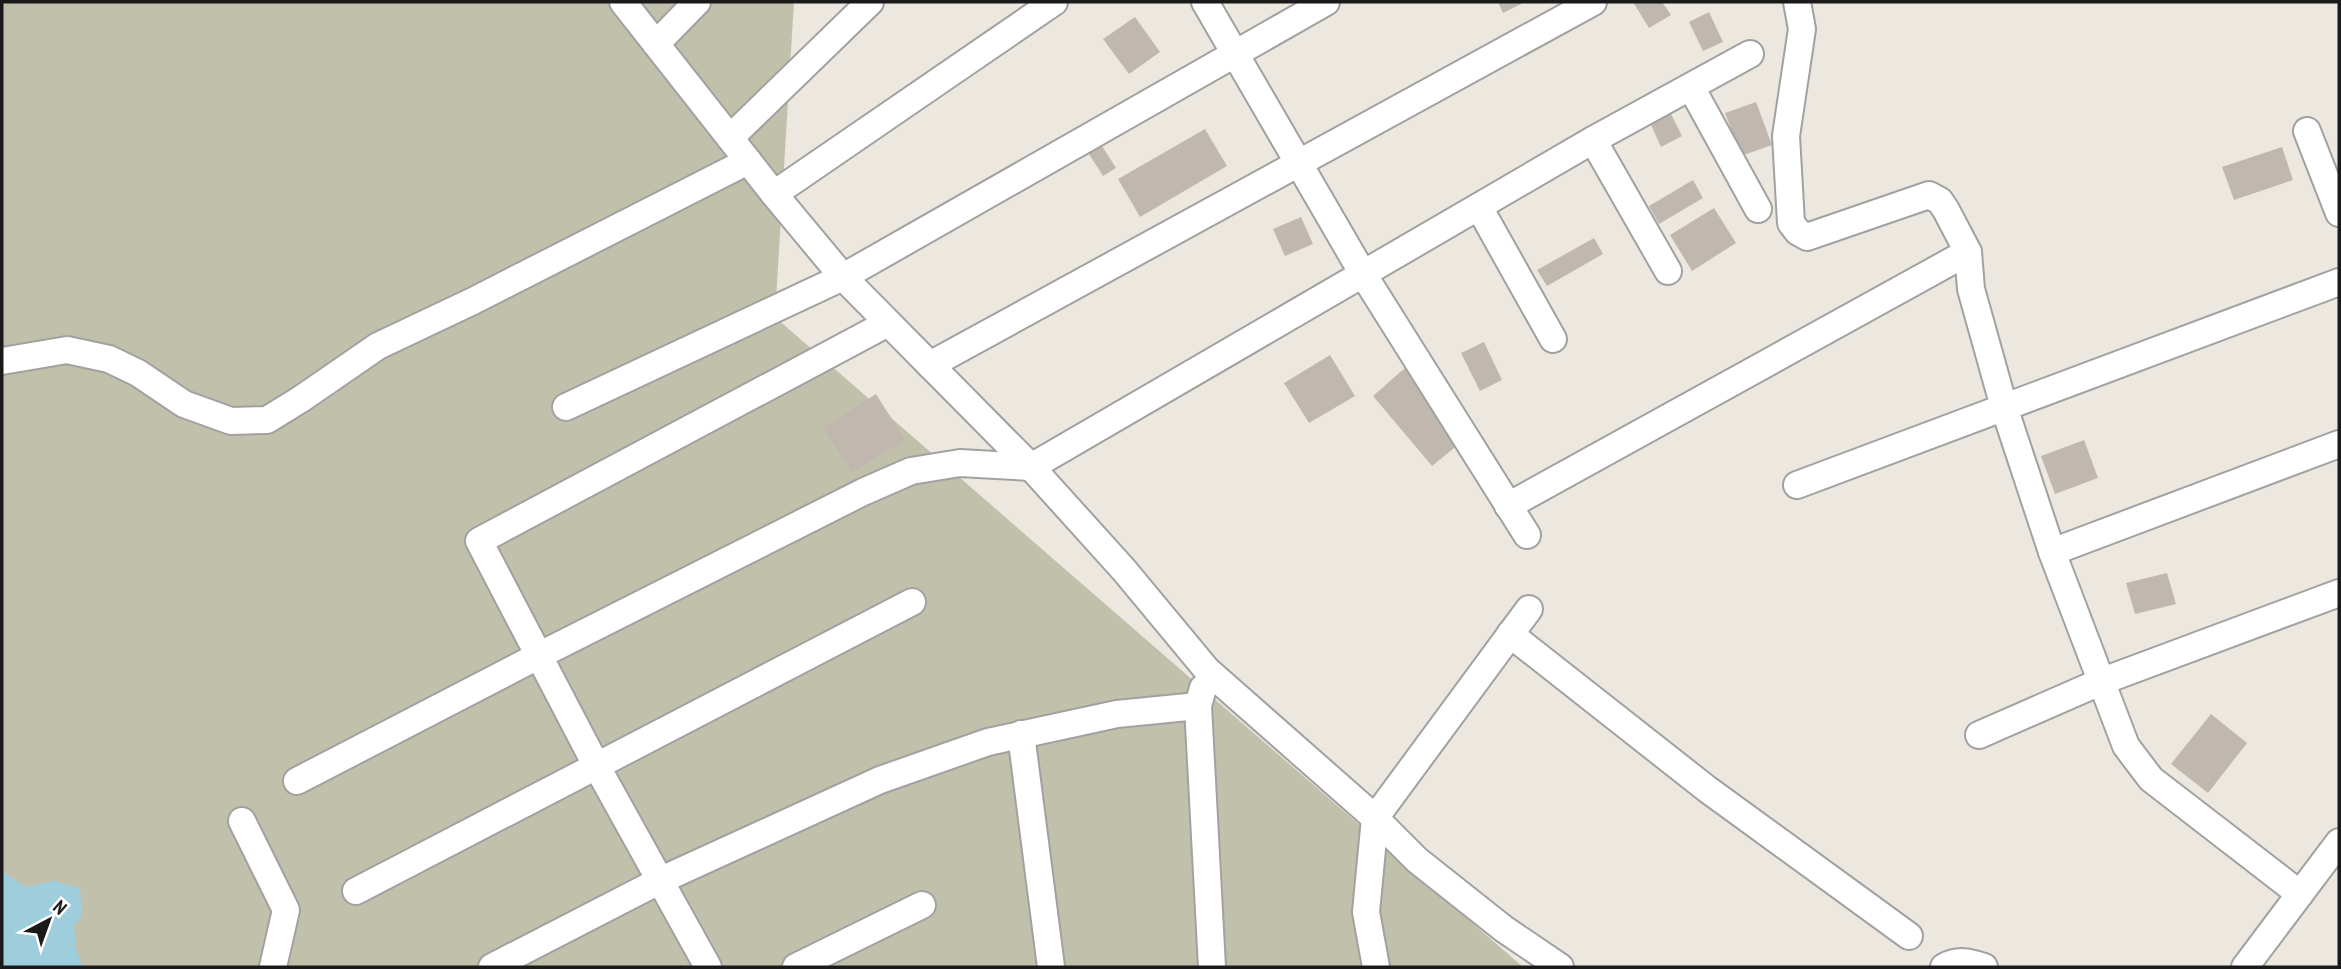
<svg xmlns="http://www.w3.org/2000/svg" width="2341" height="969" viewBox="0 0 2341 969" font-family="'PT Sans Narrow',sans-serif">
<rect width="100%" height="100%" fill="#ede8df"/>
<!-- construction -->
<path fill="#c1c1ab" d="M2 2H794L775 317 1523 967H2Z"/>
<!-- water -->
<path fill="#9ecddc" d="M2 871 25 887 54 881 80 888 82 917 74 926 76 947 82 967H2Z"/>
<!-- building -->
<g fill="#c0b8af">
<path d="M1498 2H1525L1503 13Z"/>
<path d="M1633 2H1662L1671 15 1649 28Z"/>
<path d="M1709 12 1723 42 1703 51 1689 22Z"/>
<path d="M1135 17 1160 52 1129 74 1103 39Z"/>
<path d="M1756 102 1772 145 1741 156 1725 113Z"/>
<path d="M1667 106 1682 136 1661 147 1647 116Z"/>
<path d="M1205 129 1227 166 1140 217 1118 179Z"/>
<path d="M1095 135 1116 168 1103 176 1082 143Z"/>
<path d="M2282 147 2293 180 2234 200 2222 167Z"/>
<path d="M1693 180 1703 198 1659 224 1649 206Z"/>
<path d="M1714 208 1736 243 1692 271 1670 235Z"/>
<path d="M1301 217 1313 244 1285 256 1273 229Z"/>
<path d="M1594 238 1603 254 1547 286 1537 270Z"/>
<path d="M1484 342 1502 380 1480 391 1461 353Z"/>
<path d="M1330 355 1355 396 1309 423 1284 383Z"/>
<path d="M1405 368 1465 439 1432 466 1373 396Z"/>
<path d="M876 394 905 440 851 473 823 427Z"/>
<path d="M2084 440 2098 478 2055 494 2041 456Z"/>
<path d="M2167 573 2176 604 2135 614 2126 583Z"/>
<path d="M2211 714 2247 743 2208 793 2171 764Z"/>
</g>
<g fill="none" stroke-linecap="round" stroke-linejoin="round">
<!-- minor casing -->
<g stroke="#a1a1a1" stroke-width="30">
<g id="minor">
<path d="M623 2 774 194 843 277 1031 467 1124 570 1207 670 1375 818 1417 860 1504 929 1560 967"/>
<path d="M1205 2 1363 274 1527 535"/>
<path d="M1797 2 1802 29 1786 136 1791 223 1798 232 1807 237 1929 195 1940 201 1946 210 1968 252 1971 289 2004 407 2052 552 2126 746 2151 779 2300 894"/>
<path d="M656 44 697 2"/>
<path d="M1691 87 1758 209"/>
<path d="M2307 131 2339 213"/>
<path d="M730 138 870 2"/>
<path d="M1593 140 1668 271"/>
<path d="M774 194 1054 2"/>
<path d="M1479 207 1553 339"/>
<path d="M2 361 67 350 109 359 138 373 184 404 231 421 267 420 301 399 378 346 473 301 748 161"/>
<path d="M930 365 1593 2"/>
<path d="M566 407 843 277 1326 2"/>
<path d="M1797 485 2339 282"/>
<path d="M1508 506 1968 252"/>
<path d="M2052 552 2339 444"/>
<path d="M1510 634 1707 789 1909 936"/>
<path d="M1203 688 1198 706 1212 967"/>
<path d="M1021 734 1051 967"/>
<path d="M1979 735 2100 682 2339 593"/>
<path d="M297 781 538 656 863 492 911 471 960 463 1031 467 1593 140 1750 54"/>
<path d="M242 821 286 910 273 967"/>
<path d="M356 891 912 602"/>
<path d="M492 967 659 881 880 780 988 742 1117 714 1198 706"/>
<path d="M708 967 596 765 479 541 888 323"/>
<path d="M796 967 922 905"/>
<path d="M1376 967 1366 912 1375 818 1529 609"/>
<path d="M1944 967C1958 959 1970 962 1984 967"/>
<path d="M2245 967 2339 842"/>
</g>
</g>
<!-- minor -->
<use href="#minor" stroke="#fff" stroke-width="26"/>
</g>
<!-- border -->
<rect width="2341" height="969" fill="none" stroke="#1a1a1a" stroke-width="7"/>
<!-- north arrow -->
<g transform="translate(49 920) rotate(41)" stroke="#ffffff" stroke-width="5" paint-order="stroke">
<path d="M0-5L12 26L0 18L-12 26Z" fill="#1a1a1a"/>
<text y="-10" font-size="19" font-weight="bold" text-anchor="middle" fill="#1a1a1a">N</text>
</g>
</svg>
